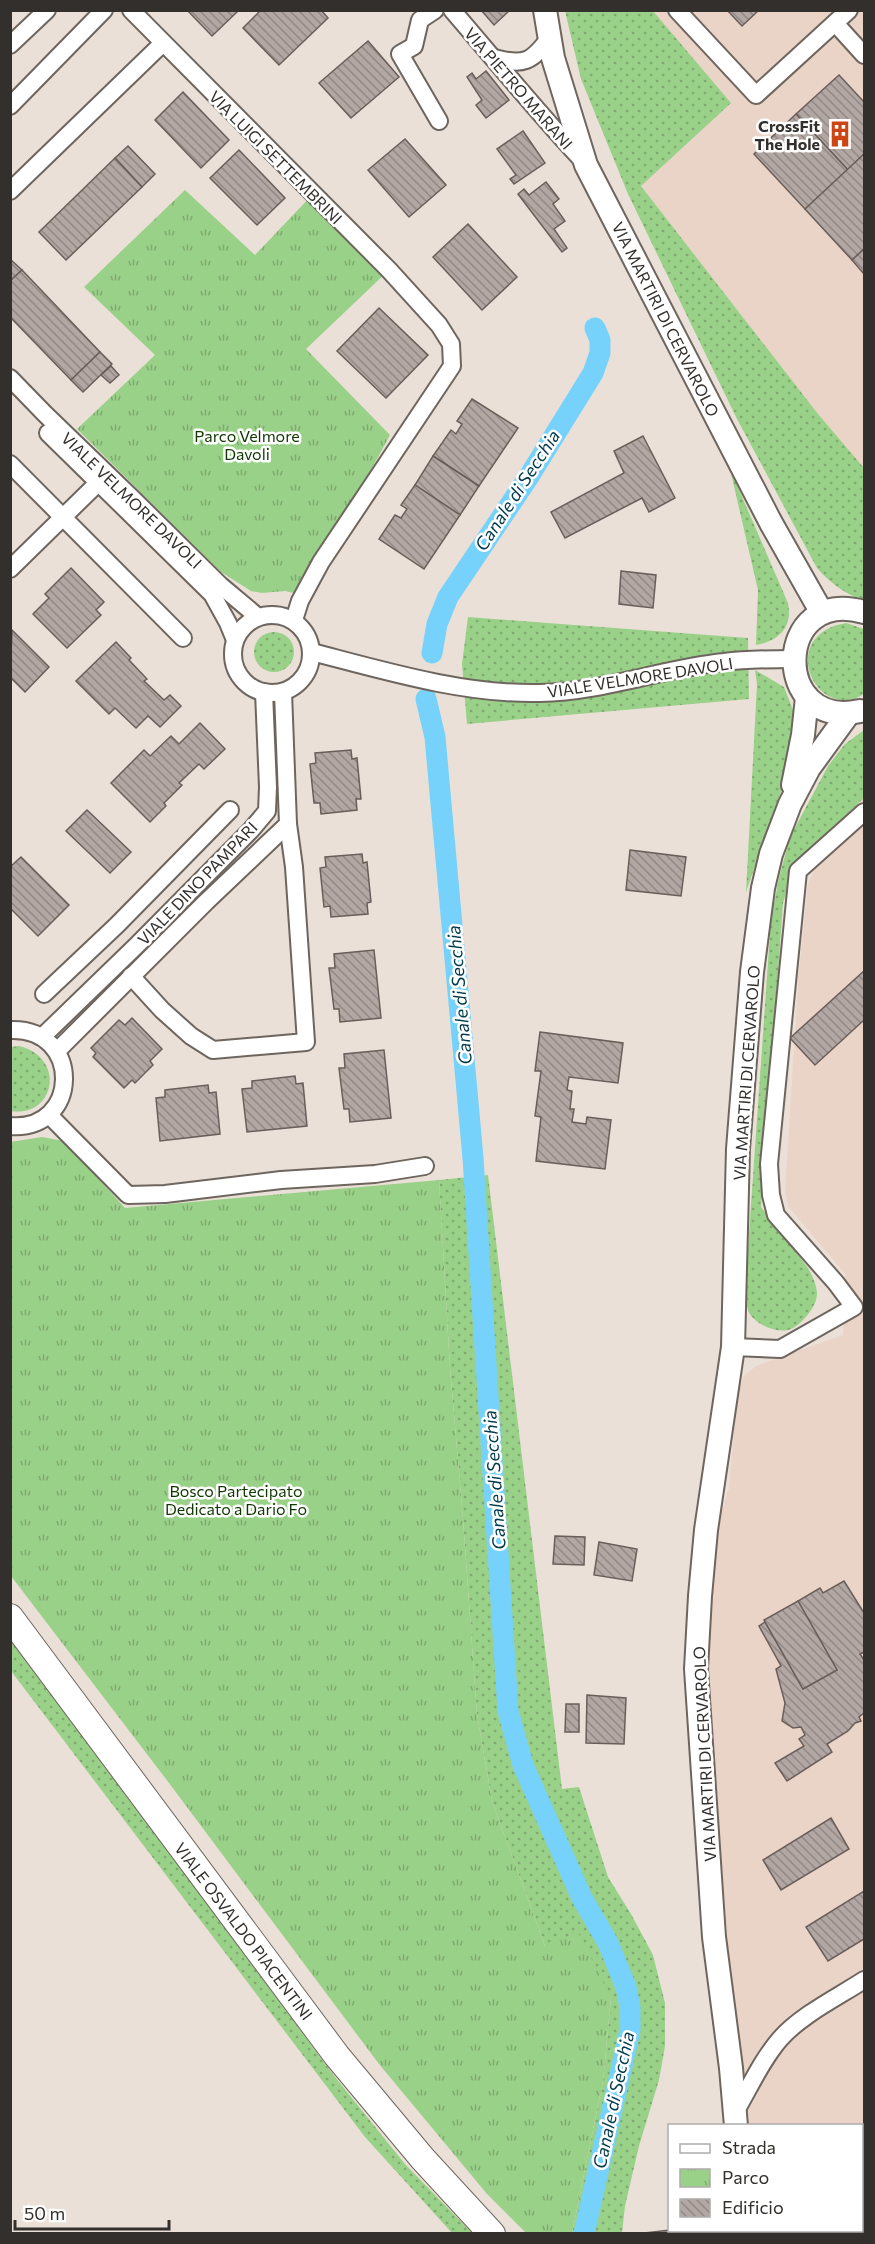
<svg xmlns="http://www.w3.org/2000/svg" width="875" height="2244" viewBox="0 0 875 2244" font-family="Commissioner,sans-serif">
<defs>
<pattern id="grass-dots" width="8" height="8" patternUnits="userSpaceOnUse" patternTransform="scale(1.5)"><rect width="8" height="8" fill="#9ad188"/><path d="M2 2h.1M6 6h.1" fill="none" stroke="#7eaa6f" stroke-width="1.8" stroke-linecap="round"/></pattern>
<pattern id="park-tufts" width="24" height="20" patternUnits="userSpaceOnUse" patternTransform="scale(1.5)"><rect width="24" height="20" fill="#9ad188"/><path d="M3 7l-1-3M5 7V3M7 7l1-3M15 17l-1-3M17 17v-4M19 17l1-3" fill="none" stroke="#7eaa6f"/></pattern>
<pattern id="building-back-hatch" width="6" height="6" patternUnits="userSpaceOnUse" patternTransform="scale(1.5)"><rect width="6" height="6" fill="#b3a7a3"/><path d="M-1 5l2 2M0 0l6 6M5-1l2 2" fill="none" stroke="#928885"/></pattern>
</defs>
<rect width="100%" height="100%" fill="#eae0d8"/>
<!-- industrial -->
<g fill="#ead3c7">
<path d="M653 11H864V468L818 414 641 186 731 103Z"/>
<path d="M864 800V2233L793 2234 791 2231 862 2230V2126L749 2125 729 1962 708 1669 711 1576 717 1527 729 1488 738 1391 744 1376 756 1366 843 1335 846 1275 788 1206 785 1190 799 971 808 885 817 862 812 850Z"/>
</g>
<!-- grass -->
<g fill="url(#grass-dots)">
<path d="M565 11H653L731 103 641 186 818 414 864 468V601C844 593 831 584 817 568L737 419 628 194 581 79Z"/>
<path d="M730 469 788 603C793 627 779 641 756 645L758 590Z"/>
<path d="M468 617 748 638 749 699 467 724 462 664Z"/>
<path d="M846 623 864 629V694C816 724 775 635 846 623Z"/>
<circle cx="274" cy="652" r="20"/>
<path d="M755 670 784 687 797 720 795 751 746 892 757 684Z"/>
<path d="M864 730V798L800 858 795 866 783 903 761 1207 808 1268C812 1275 817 1285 817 1294 817 1307 800 1327 788 1330 775 1333 752 1323 748 1310 746 1304 746 1297 745 1291L771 919 779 878 790 837 828 766 845 744Z"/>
<path d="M19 1046C66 1057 56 1118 10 1111L11 1047Z"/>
<path d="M488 1175 562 1789 579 1787 608 1877 631 1914 653 1955 665 2003V2046L659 2080 639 2146 625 2206 622 2233H572L603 2081 611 1998 545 1946 492 1801 477 1714 463 1519 450 1368 439 1180Z"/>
<path d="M11 1639 335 2077 405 2164 472 2233H452L365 2137 11 1671Z"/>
</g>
<!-- park -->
<g fill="url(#park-tufts)">
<path d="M185 190 255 255 313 194 389 270 306 349 390 435 300 601 294 593 285 591 262 593 251 591 221 572 77 429 155 355 84 287Z"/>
<path d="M42 1137 64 1141 125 1208 439 1180 450 1368 463 1519 477 1714 492 1801 545 1946 579 1934 611 1998 603 2081 572 2233H526L487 2194 379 2064 169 1783 11 1576 10 1142Z"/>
</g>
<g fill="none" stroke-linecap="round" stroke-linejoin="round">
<!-- canal -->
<g stroke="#76d2fa" stroke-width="21">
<path d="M432 653 437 624 448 597 528 478 593 373 600 353V340L595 328"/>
<path d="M426 699 435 737 473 1158 508 1711 523 1765 582 1898 608 1943 626 1987 630 2007V2030L584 2234"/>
</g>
</g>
<!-- building -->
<g fill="url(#building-back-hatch)" stroke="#695e5a" stroke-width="1.5">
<path d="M187 10H239L212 36Z"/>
<path d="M261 10H321L328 18 279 65 243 28Z"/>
<path d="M481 10H510L494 25Z"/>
<path d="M727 10H759L742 26Z"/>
<path d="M368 41 399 77 351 118 319 83Z"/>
<path d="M486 71 509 100 486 118 476 105 482 100 467 77 472 73 476 79Z"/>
<path d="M839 75 864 102V154L848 170 796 114Z"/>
<path d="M183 92 229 140 201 168 155 120Z"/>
<path d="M796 114 848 170 805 209 754 154Z"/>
<path d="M523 131 545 163 514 184 510 179 516 175 497 149Z"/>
<path d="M405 139 446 185 409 217 368 170Z"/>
<path d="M128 146 155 174 142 187 115 158Z"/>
<path d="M239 150 285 198 257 225 210 178Z"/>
<path d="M864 154V249L852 260 805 209Z"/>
<path d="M115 158 142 187 66 260 39 232Z"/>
<path d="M546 182 559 199 553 204 565 221 554 229 567 248 562 252 518 194 524 189 529 195Z"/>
<path d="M468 224 517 277 482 310 433 257Z"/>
<path d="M864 249V274L852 260Z"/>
<path d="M10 259 22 270 10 281Z"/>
<path d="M22 270 100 352 71 380 10 317V281Z"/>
<path d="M379 308 428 355 386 398 337 351Z"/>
<path d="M100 352 112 364 83 392 71 380Z"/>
<path d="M111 366 119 375 110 383 101 375Z"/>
<path d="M472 399 518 428 479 486 433 456 451 430 456 434 462 424 457 421Z"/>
<path d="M643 436 675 498 649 512 642 498 565 538 551 512 624 473 614 451Z"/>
<path d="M433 456 479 486 460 515 415 485Z"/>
<path d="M415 485 460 515 424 569 379 539 395 515 401 518 407 509 401 505Z"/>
<path d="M71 568 104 602 96 610 101 615 67 648 33 614 49 598 45 594Z"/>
<path d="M621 571 656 575 653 608 619 604Z"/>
<path d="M12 630 49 667 25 692 10 677Z"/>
<path d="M116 642 131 658 129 660 147 679 144 681 164 700 170 695 181 706 160 727 148 716 136 728 115 708 109 714 76 681Z"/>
<path d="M200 723 225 749 204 769 199 764 179 783 182 785 164 803 166 806 150 822 111 783 144 750 150 756 171 736 179 744Z"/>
<path d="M351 750 352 759 357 758 361 799H356L357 810 321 814 320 803H314L310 764 316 763 315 753Z"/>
<path d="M87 810 131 852 110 873 66 831Z"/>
<path d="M630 850 686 857 681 896 626 890Z"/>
<path d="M362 854 363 863 367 862 371 902 367 903 368 914 331 917 330 906 324 907 320 868 326 867 325 857Z"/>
<path d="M21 857 69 905 38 936 10 908V867Z"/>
<path d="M374 950 381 1018 340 1022 339 1009H334L329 968H335L334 954Z"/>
<path d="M864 971V1020L815 1065 790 1038Z"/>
<path d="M132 1018 162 1049 150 1061 153 1065 135 1083 132 1080 124 1088 93 1057 96 1053 91 1048 119 1020 125 1025Z"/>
<path d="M540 1032 623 1043 618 1083 569 1077 567 1090 572 1091 570 1109H574L572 1122 586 1124 587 1117 611 1120 605 1169 536 1161 541 1117 535 1116 541 1071H535Z"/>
<path d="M384 1050 391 1118 350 1122 349 1109H344L339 1068H345L344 1054Z"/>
<path d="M295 1076 296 1084 303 1083 307 1126 247 1132 242 1089 252 1088V1081Z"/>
<path d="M208 1085 209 1093 216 1092 220 1134 160 1141 156 1098 165 1097V1090Z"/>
<path d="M555 1536 585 1537 584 1565 553 1564Z"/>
<path d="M599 1542 637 1549 632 1581 594 1575Z"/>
<path d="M844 1581 864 1613V1652L860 1654 864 1660V1713L859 1717 861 1721 855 1723 848 1731 827 1744 832 1752 787 1781 775 1763 804 1746 799 1739 805 1735 801 1727 793 1728 782 1721 785 1703 776 1669 781 1666 759 1626 765 1622 803 1689 837 1670 798 1601 820 1588 823 1593Z"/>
<path d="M798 1601 837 1670 803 1689 764 1620Z"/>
<path d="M587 1695 626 1698 624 1744 586 1743Z"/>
<path d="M566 1704H579V1732H565Z"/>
<path d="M831 1818 849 1849 781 1890 763 1860Z"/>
<path d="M864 1891V1939L828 1961 806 1927Z"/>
<path d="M670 2230H698V2234H636Z"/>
</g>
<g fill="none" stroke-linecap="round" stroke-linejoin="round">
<!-- minor casing -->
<g stroke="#6e665e" stroke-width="20">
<g id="minor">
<path d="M131 10 389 270 439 325 451 344 452 366 321 562 300 601 294 620"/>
<path d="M435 10 420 20 414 46 400 54 439 121"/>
<path d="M452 10C496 61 538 113 584 162"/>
<path d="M677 10 756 95 849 10"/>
<path d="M835 23 864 55"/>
<path d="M10 45 47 10"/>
<path d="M494 58C524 66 532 62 550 37"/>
<path d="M10 106 104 10"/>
<path d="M10 191 163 43"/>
<path d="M10 378 45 414 134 500 220 585 258 617"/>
<path d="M48 433 212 594 228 623 235 640"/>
<path d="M10 464 183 638"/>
<path d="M10 569 104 477"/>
<circle cx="272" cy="654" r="39"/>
<path d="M312 652C385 671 465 695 540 693 603 692 663 668 724 662 747 659 770 659 793 659"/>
<path d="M131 976 162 1010 191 1036 213 1050 306 1042 294 867 288 824"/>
<path d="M44 994 117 925 230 810"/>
<path d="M10 1030C83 1027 81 1132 10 1126"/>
<path d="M42 1037 136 946 251 830 267 811 268 787 264 692"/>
<path d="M57 1051 206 902 288 824 283 692"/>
<path d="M49 1115 128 1195 165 1194 281 1180 375 1174 425 1166"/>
<path d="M733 1347 780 1349 854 1307 836 1283 776 1215 771 1195 769 1164 798 871 864 812"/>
<path d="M734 2114C749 2089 761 2061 780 2039 801 2015 838 1997 864 1980"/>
</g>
</g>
<!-- secondary casing -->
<g stroke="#6e665e" stroke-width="26">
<g id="secondary">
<path d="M545 10 553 58 586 165 771 523 822 613"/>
<path d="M860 711C771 731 773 586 864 612"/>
<path d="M793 785 803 735 807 697"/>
<path d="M736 2126 731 2068 714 1937 696 1669 700 1596 706 1530 733 1347 738 1149 752 972 763 888 771 854 790 804 809 768 849 713"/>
<path d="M772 2230 774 2234"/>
</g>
</g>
<!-- primary casing -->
<g stroke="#6e665e" stroke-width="28">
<path id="primary" d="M10 1617 337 2056 423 2159 492 2234"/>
</g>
<!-- minor -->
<use href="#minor" stroke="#fff" stroke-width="16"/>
<!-- secondary -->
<use href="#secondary" stroke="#fff" stroke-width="22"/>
<!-- primary -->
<use href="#primary" stroke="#fff" stroke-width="26"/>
</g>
<!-- icons -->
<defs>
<g id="building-bare" transform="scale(2.07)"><path d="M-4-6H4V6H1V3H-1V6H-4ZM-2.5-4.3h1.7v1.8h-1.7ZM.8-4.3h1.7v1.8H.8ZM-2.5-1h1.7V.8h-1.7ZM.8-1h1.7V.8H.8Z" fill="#cc4514" stroke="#fff" stroke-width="2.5" paint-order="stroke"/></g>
</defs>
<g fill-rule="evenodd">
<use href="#building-bare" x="840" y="134"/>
</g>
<g text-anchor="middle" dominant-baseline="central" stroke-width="5" stroke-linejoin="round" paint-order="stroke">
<!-- street labels -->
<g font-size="16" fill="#322f2c" stroke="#fff">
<text transform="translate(519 88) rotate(49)">VIA PIETRO MARANI</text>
<text transform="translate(276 157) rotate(45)">VIA LUIGI SETTEMBRINI</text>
<text transform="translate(666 319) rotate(63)">VIA MARTIRI DI CERVAROLO</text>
<text transform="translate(132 500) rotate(44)">VIALE VELMORE DAVOLI</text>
<text transform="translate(640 677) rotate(-9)">VIALE VELMORE DAVOLI</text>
<text transform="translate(197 883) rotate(-46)">VIALE DINO PAMPARI</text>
<text transform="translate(746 1073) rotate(-86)">VIA MARTIRI DI CERVAROLO</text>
<text transform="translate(704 1754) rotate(-93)">VIA MARTIRI DI CERVAROLO</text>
<text transform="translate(244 1931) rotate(53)">VIALE OSVALDO PIACENTINI</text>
</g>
<!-- poi labels -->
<g font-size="16" font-weight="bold" fill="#322f2c" stroke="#fff" text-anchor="end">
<text x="820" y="125">CrossFit<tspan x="820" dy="18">The Hole</tspan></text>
</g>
<!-- park labels -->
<g font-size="16" fill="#0f3700" stroke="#fff">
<text x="247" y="435">Parco Velmore<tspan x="247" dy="18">Davoli</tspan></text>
<text x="236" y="1490">Bosco Partecipato<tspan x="236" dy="18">Dedicato a Dario Fo</tspan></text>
</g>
<!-- water labels -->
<g font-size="18" font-style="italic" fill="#003a4d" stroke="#fff">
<text transform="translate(517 490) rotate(-57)">Canale di Secchia</text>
<text transform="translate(459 995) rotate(-95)">Canale di Secchia</text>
<text transform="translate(494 1480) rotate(-94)">Canale di Secchia</text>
<text transform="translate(613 2100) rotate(-78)">Canale di Secchia</text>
</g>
</g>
<!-- border -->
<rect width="875" height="2244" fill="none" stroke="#322f2c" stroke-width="24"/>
<!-- legend -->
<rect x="668" y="2124" width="195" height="108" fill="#ffffff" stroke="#adacab" stroke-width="1.5"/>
<rect x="680" y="2144" width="30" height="9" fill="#ffffff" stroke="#adacab" stroke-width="1.5"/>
<text x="722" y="2154" font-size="18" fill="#322f2c">Strada</text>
<rect x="680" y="2169" width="30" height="18" fill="url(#park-tufts)" stroke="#adacab" stroke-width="1.5"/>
<text x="722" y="2184" font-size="18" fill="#322f2c">Parco</text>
<rect x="680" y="2199" width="30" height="18" fill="url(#building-back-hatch)" stroke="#adacab" stroke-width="1.5"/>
<text x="722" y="2214" font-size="18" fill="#322f2c">Edificio</text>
<!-- scale -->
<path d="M15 2220v9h154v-9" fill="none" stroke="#322f2c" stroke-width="3"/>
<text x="24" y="2220" font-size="18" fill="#322f2c" stroke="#ffffff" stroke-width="4.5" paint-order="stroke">50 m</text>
</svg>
